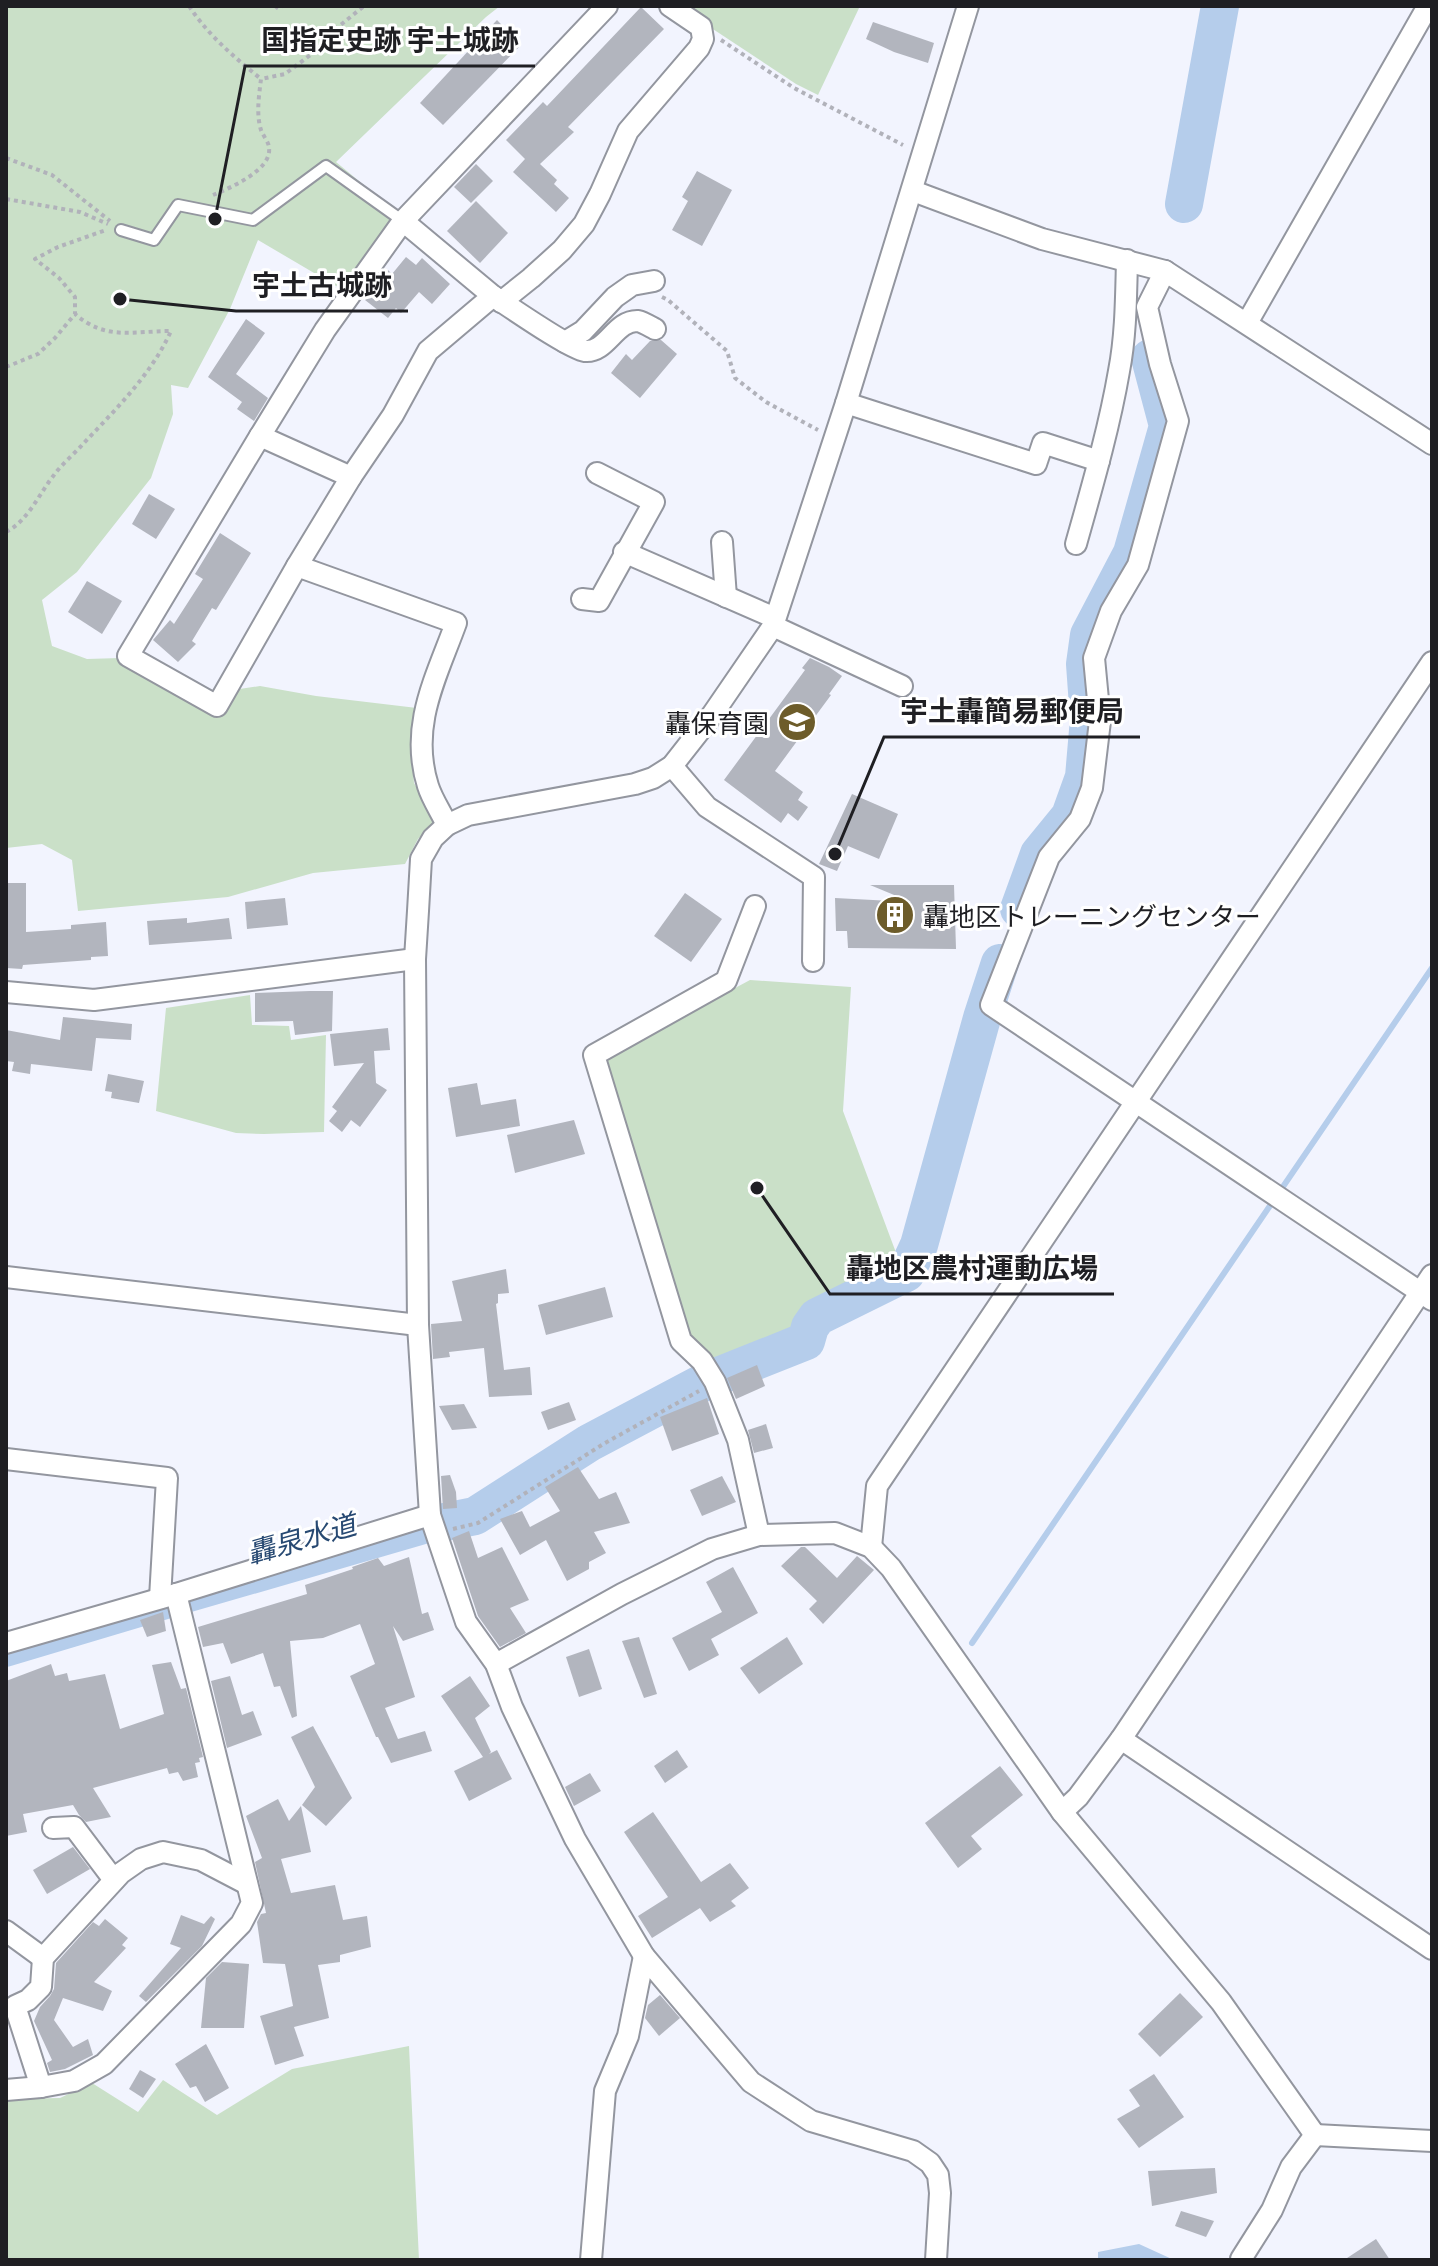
<svg xmlns="http://www.w3.org/2000/svg" width="1438" height="2266" viewBox="0 0 1438 2266" font-family="Barlow,'Noto Sans JP',sans-serif">
<rect width="100%" height="100%" fill="#f2f4fe"/>
<!-- green -->
<g fill="#cae0c8">
<path d="M6 6H500L486 17 336 162 400 215 343 290 258 240 230 309 188 388 171 385 173 414 151 478 77 572 42 600 52 646 87 659 120 658 217 714 233 690 260 686 316 696 417 708 411 745 414 783 436 821 418 839 405 864 313 873 228 897 78 911 72 860 42 844 6 848Z"/>
<path d="M678 6H860L818 95 796 84Z"/>
<path d="M750 980 851 987 843 1111 901 1266 800 1319 804 1334 714 1371 687 1340 603 1059Z"/>
<path d="M250 995 252 1025 289 1026 291 1040 326 1035 324 1132 264 1134 236 1133 156 1111 166 1008Z"/>
<path d="M409 2046 419 2260H6V2099L60 2098 92 2083 138 2112 163 2080 217 2115 292 2069Z"/>
</g>
<!-- water -->
<path fill="#b5cdeb" d="M1139 2244 1174 2260H1098V2252Z"/>
<g fill="none" stroke-linecap="round" stroke-linejoin="round">
<!-- stream -->
<path stroke="#b5cdeb" stroke-width="6" d="M972 1643 1432 968"/>
<!-- canal -->
<g stroke="#b5cdeb" stroke-width="22">
<path d="M190 1601 428 1532"/>
<path d="M6 1656 170 1607"/>
</g>
<!-- river -->
<g stroke="#b5cdeb" stroke-width="38">
<path d="M1184 204 1220 6"/>
<path d="M1019 909 1039 854 1070 816 1084 777 1089 719 1085 664 1089 635 1132 553 1168 426 1150 358"/>
<path d="M445 1522 475 1516 589 1443 706 1381 806 1341 810 1327 817 1317 906 1273 919 1245 982 1018 1000 963"/>
</g>
</g>
<!-- building -->
<g fill="#b2b5be">
<path d="M641 7 664 29 568 127 574 132 540 164 557 180 554 184 569 198 556 212 513 172 525 159 506 140 543 102 547 106Z"/>
<path d="M497 20 521 45 443 125 420 103Z"/>
<path d="M873 22 934 43 928 63 894 52 866 39Z"/>
<path d="M476 164 493 181 471 203 454 187Z"/>
<path d="M697 171 732 190 702 246 672 230 688 201 682 197Z"/>
<path d="M476 201 508 233 480 263 447 231Z"/>
<path d="M406 257 416 265 422 258 450 284 432 304 419 292 401 313 396 308 388 318 365 300 388 270 392 274Z"/>
<path d="M246 319 265 333 236 374 268 398 254 421 237 409 242 402 208 377Z"/>
<path d="M661 340 677 354 640 398 611 373 626 354 632 360 650 341Z"/>
<path d="M149 494 175 509 156 539 132 524Z"/>
<path d="M220 533 251 553 216 610 212 608 192 641 196 644 178 662 153 640 170 620 174 624 203 579 195 574Z"/>
<path d="M87 581 122 601 102 634 68 612Z"/>
<path d="M810 658 829 667 842 676 829 694 831 695 775 771 803 792 798 800 808 807 798 821 788 813 781 823 724 780 805 670 802 668Z"/>
<path d="M852 794 898 814 879 859 848 846 837 871 819 864Z"/>
<path d="M6 883H26V932L71 929V925L106 922 108 956 91 957V960L23 965 22 969 6 968Z"/>
<path d="M870 885H954L956 949 848 948 847 931H836L835 898 911 902Z"/>
<path d="M685 893 722 919 691 962 654 936Z"/>
<path d="M285 898 288 925 247 929 245 902Z"/>
<path d="M187 918V923L229 918 232 939 149 945 147 921Z"/>
<path d="M310 991H333L332 1031 295 1035 293 1021 255 1022V993Z"/>
<path d="M63 1017 132 1024 131 1040 96 1038 92 1071 31 1064 30 1074 12 1071 14 1062 6 1061V1030L60 1040Z"/>
<path d="M388 1028 390 1050 374 1051 376 1083 387 1090 360 1127 351 1120 342 1132 329 1121 337 1111 332 1107 364 1063 334 1066 330 1034Z"/>
<path d="M108 1074 144 1081 139 1103 111 1098 112 1092 105 1091Z"/>
<path d="M477 1083 481 1105 516 1099 520 1126 456 1137 448 1088Z"/>
<path d="M574 1120 585 1154 515 1173 507 1135Z"/>
<path d="M506 1269 509 1293 498 1294V1303L496 1304 504 1370 530 1367 532 1395 489 1397 484 1348 449 1352 450 1357 433 1359 431 1324 462 1321 452 1281Z"/>
<path d="M605 1287 613 1317 546 1335 538 1305Z"/>
<path d="M757 1365 765 1386 736 1399 727 1378Z"/>
<path d="M707 1398 719 1434 672 1451 660 1417Z"/>
<path d="M569 1402 576 1420 548 1430 541 1412Z"/>
<path d="M464 1404 477 1428 452 1430 439 1406Z"/>
<path d="M766 1424 773 1448 754 1453 748 1430Z"/>
<path d="M578 1467 599 1499 616 1492 630 1523 594 1532 606 1553 589 1562V1569L567 1581 546 1540 520 1555 500 1519 522 1511 530 1527 560 1511 545 1487Z"/>
<path d="M450 1475 456 1492 457 1508 443 1509 441 1476Z"/>
<path d="M722 1476 736 1502 702 1516 690 1490Z"/>
<path d="M469 1531 478 1558 502 1547 529 1600 510 1608 526 1633 500 1647 478 1616 452 1538Z"/>
<path d="M801 1547H805L837 1578 857 1556 874 1570 823 1624 809 1609 817 1601 781 1566Z"/>
<path d="M409 1557 422 1614 428 1612 434 1630 403 1641 393 1626 415 1697 385 1708 398 1739 425 1731 432 1751 391 1763 378 1737H376L350 1676 375 1664 360 1624 323 1638 290 1641 297 1716 292 1718 280 1686 274 1687 263 1653 231 1664 223 1643 203 1647 198 1627 307 1594 305 1585 353 1569 352 1567 378 1558 384 1566Z"/>
<path d="M733 1567 758 1613 711 1639 719 1655 689 1671 672 1638 722 1612 706 1582Z"/>
<path d="M163 1612 166 1631 147 1637 140 1620Z"/>
<path d="M639 1637 657 1694 644 1698 622 1641Z"/>
<path d="M787 1637 803 1664 759 1694 740 1668Z"/>
<path d="M589 1649 602 1689 579 1697 566 1657Z"/>
<path d="M171 1662 181 1689 186 1688 203 1757 199 1758 200 1762 195 1763 198 1777 183 1781 178 1772 169 1774 167 1768 93 1788 111 1817 86 1822 79 1815 73 1805 23 1814 27 1832 6 1836V1681L51 1664 55 1676 67 1673 69 1681 105 1674 120 1729 164 1714 152 1665Z"/>
<path d="M230 1676 242 1715 253 1711 262 1735 227 1748 211 1681Z"/>
<path d="M470 1676 490 1706 475 1718 491 1752 489 1754 497 1750 512 1779 469 1801 454 1771 483 1757 441 1696Z"/>
<path d="M313 1726 352 1798 326 1826 302 1805 315 1787 291 1737Z"/>
<path d="M677 1750 688 1767 665 1783 654 1766Z"/>
<path d="M1000 1766 1023 1795 971 1836 982 1849 958 1868 925 1823Z"/>
<path d="M590 1773 601 1791 574 1806 565 1787Z"/>
<path d="M278 1799 289 1821 301 1806 311 1852 281 1859 291 1893 335 1885 343 1920 367 1916 371 1947 340 1955V1962L318 1965 329 2018 294 2027 304 2056 275 2065 260 2016 293 2006 285 1964 263 1963 257 1922 261 1914 266 1913 255 1862 262 1858 246 1816Z"/>
<path d="M653 1812 701 1882 730 1863 749 1888 731 1901 736 1906 710 1922 700 1908 652 1938 638 1916 668 1897 624 1832Z"/>
<path d="M73 1847 90 1869 47 1894 33 1870Z"/>
<path d="M181 1915 204 1924 211 1916 215 1919 202 1946 146 2002 139 1996 181 1948 170 1944Z"/>
<path d="M105 1919 128 1938 122 1945 126 1948 94 1982 112 1991 103 2011 63 1998 54 2020 73 2047 88 2039 93 2055 65 2069 50 2072 47 2063 52 2060 34 2021 40 2007 50 1996 54 1989 56 1963 93 1922 99 1926Z"/>
<path d="M222 1962 249 1964 244 2028H201L206 1978Z"/>
<path d="M1180 1993 1203 2017 1160 2057 1138 2034Z"/>
<path d="M660 1995 680 2018 659 2036 645 2018 648 2005Z"/>
<path d="M206 2044 229 2088 205 2102 196 2086 190 2088 175 2064Z"/>
<path d="M140 2070 156 2079 143 2098 129 2089Z"/>
<path d="M1154 2074 1184 2117 1139 2148 1117 2119 1140 2106 1129 2090Z"/>
<path d="M1215 2168 1217 2193 1152 2206 1148 2171Z"/>
<path d="M1181 2211 1214 2221 1206 2237 1175 2226Z"/>
<path d="M1376 2239 1390 2260H1344Z"/>
</g>
<g fill="none" stroke-linecap="round" stroke-linejoin="round">
<!-- lane casing -->
<g stroke="#93969f" stroke-width="14">
<path id="lane" d="M121 230 154 240 178 205 253 220 326 166 403 221"/>
</g>
<!-- street casing -->
<g stroke="#93969f" stroke-width="24">
<g id="street">
<path d="M913 191 1042 239 1165 271 1432 444"/>
<path d="M1165 271 1147 307 1160 364 1178 421 1138 565 1111 611 1094 658 1100 721 1092 788 1080 819 1049 857 991 1005 1432 1300"/>
<path d="M493 296C510 307 570 349 585 351 607 353 615 320 638 321 643 322 651 327 655 329"/>
<path d="M501 302 531 278 562 250 584 224 600 194 628 131 699 48 703 39 701 27 670 6"/>
<path d="M1247 323 1428 6"/>
<path d="M565 342 583 331 615 297 632 285 654 281"/>
<path d="M846 403 1036 464 1043 443 1099 461"/>
<path d="M260 436 128 656 217 706 297 566"/>
<path d="M351 477 393 415 428 351 493 296 403 221"/>
<path d="M722 542 726 597"/>
<path d="M1076 544C1092 487 1109 429 1119 371 1126 335 1126 297 1127 260"/>
<path d="M624 552 775 618"/>
<path d="M582 599 599 601 654 502 597 473"/>
<path d="M773 626 902 686"/>
<path d="M672 766 707 807 814 877 813 961"/>
<path d="M447 825C441 812 432 799 428 786 409 726 436 678 456 623L297 566 351 477 260 436 325 330 403 221 607 6"/>
<path d="M755 906 726 981 594 1055 681 1341 702 1361 715 1382 738 1440 759 1535"/>
<path d="M6 992 94 1000 415 959"/>
<path d="M6 1277 418 1325"/>
<path d="M6 1459 167 1478 160 1598"/>
<path d="M871 1547 877 1486 1432 662"/>
<path d="M6 1643 176 1594 430 1515"/>
<path d="M496 1664 622 1594 712 1549 759 1535 835 1533 871 1547 891 1568 1062 1812 1221 2002 1315 2135"/>
<path d="M1121 1739 1432 1949"/>
<path d="M1062 1812 1078 1797 1121 1739 1432 1275"/>
<path d="M53 1828 74 1827 114 1880"/>
<path d="M6 1931 43 1958"/>
<path d="M41 2087 15 2006 28 2000 41 1987 43 1958 121 1873 141 1859 163 1852 201 1860 247 1884"/>
<path d="M6 2090 41 2087 74 2081 104 2064 241 1924 252 1903 176 1594"/>
<path d="M1315 2135 1432 2141"/>
<path d="M1241 2259 1272 2210 1291 2167 1315 2135"/>
<path d="M591 2260 605 2091 628 2036 644 1956"/>
<path d="M936 2260 940 2193 938 2175 930 2163 913 2151 811 2121 751 2082 644 1956 575 1839 512 1707 496 1664 466 1622 430 1515 418 1325 415 959 418 911 421 859 433 838 447 825 468 815 635 784 653 778 672 766 712 715 773 626 846 403 968 6"/>
</g>
</g>
<!-- path -->
<g stroke="#b1b2ba" stroke-width="4" stroke-dasharray="4 4" stroke-linecap="butt">
<path d="M189 6C208 35 234 57 261 79"/>
<path d="M275 6 279 9 282 6"/>
<path d="M721 40 794 88 903 145"/>
<path d="M6 158 52 175 110 221"/>
<path d="M213 195C230 188 272 170 269 148 269 142 263 136 261 130 256 114 259 96 261 79L285 74 313 53 338 27 364 6"/>
<path d="M6 199 80 212 108 224"/>
<path d="M662 297 668 300 727 351 735 378 766 402 818 430"/>
<path d="M6 367 38 354 55 338 75 314V297L59 278 35 259 58 247 106 230"/>
<path d="M6 532C28 521 39 494 54 475 62 464 74 454 83 444 116 409 151 375 171 331 133 331 106 341 75 314"/>
<path d="M453 1529 478 1523 605 1443 699 1391"/>
</g>
<!-- lane -->
<use href="#lane" stroke="#fff" stroke-width="10"/>
<!-- street -->
<use href="#street" stroke="#fff" stroke-width="20"/>
</g>
<!-- icons -->
<defs>
<g id="school-disc" transform="scale(2)"><circle r="9.5" fill="#6d5c2a" stroke="#fff"/><path d="M0-5L7-2L0 1L-7-2ZM-4 1L0 2.5L4 1V4Q0 6-4 4Z" fill="#fff"/></g>
<g id="building-disc" transform="scale(2)"><circle r="9.5" fill="#6d5c2a" stroke="#fff"/><path d="M-4-6H4V6H1V3H-1V6H-4ZM-2.5-4.3h1.7v1.8h-1.7ZM.8-4.3h1.7v1.8H.8ZM-2.5-1h1.7V.8h-1.7ZM.8-1h1.7V.8H.8Z" fill="#fff"/></g>
</defs>
<g fill-rule="evenodd">
<use href="#school-disc" x="797" y="722"/>
<use href="#building-disc" x="895" y="915"/>
</g>
<g text-anchor="middle" dominant-baseline="central" stroke-width="6" stroke-linejoin="round" paint-order="stroke">
<!-- poi labels -->
<g font-size="26" fill="#1f1f23" stroke="#fff" text-anchor="end">
<text x="769" y="722">轟保育園</text>
<text x="923" y="915" text-anchor="start">轟地区トレーニングセンター</text>
</g>
<!-- water labels -->
<g font-size="28" font-style="italic" fill="#274972" stroke="#fff">
<text transform="translate(301 1538) rotate(-16)">轟泉水道</text>
</g>
</g>
<!-- callouts -->
<path fill="none" stroke="#1f1f23" stroke-width="3" d="M215 219L245 66H535M120 299L236 311H408M835 854L884 737H1140M757 1188L830 1294H1114"/>
<g fill="#1f1f23" stroke="#fff" stroke-width="3">
<circle cx="215" cy="219" r="8"/>
<circle cx="120" cy="299" r="8"/>
<circle cx="835" cy="854" r="8"/>
<circle cx="757" cy="1188" r="8"/>
</g>
<g font-size="28" text-anchor="middle" font-weight="bold" fill="#1f1f23" stroke="#fff" stroke-width="6" stroke-linejoin="round" paint-order="stroke">
<text x="390" y="50">国指定史跡 宇土城跡</text>
<text x="322" y="295">宇土古城跡</text>
<text x="1012" y="721">宇土轟簡易郵便局</text>
<text x="972" y="1278">轟地区農村運動広場</text>
</g>
<!-- border -->
<rect width="1438" height="2266" fill="none" stroke="#1f1f23" stroke-width="16"/>
</svg>
